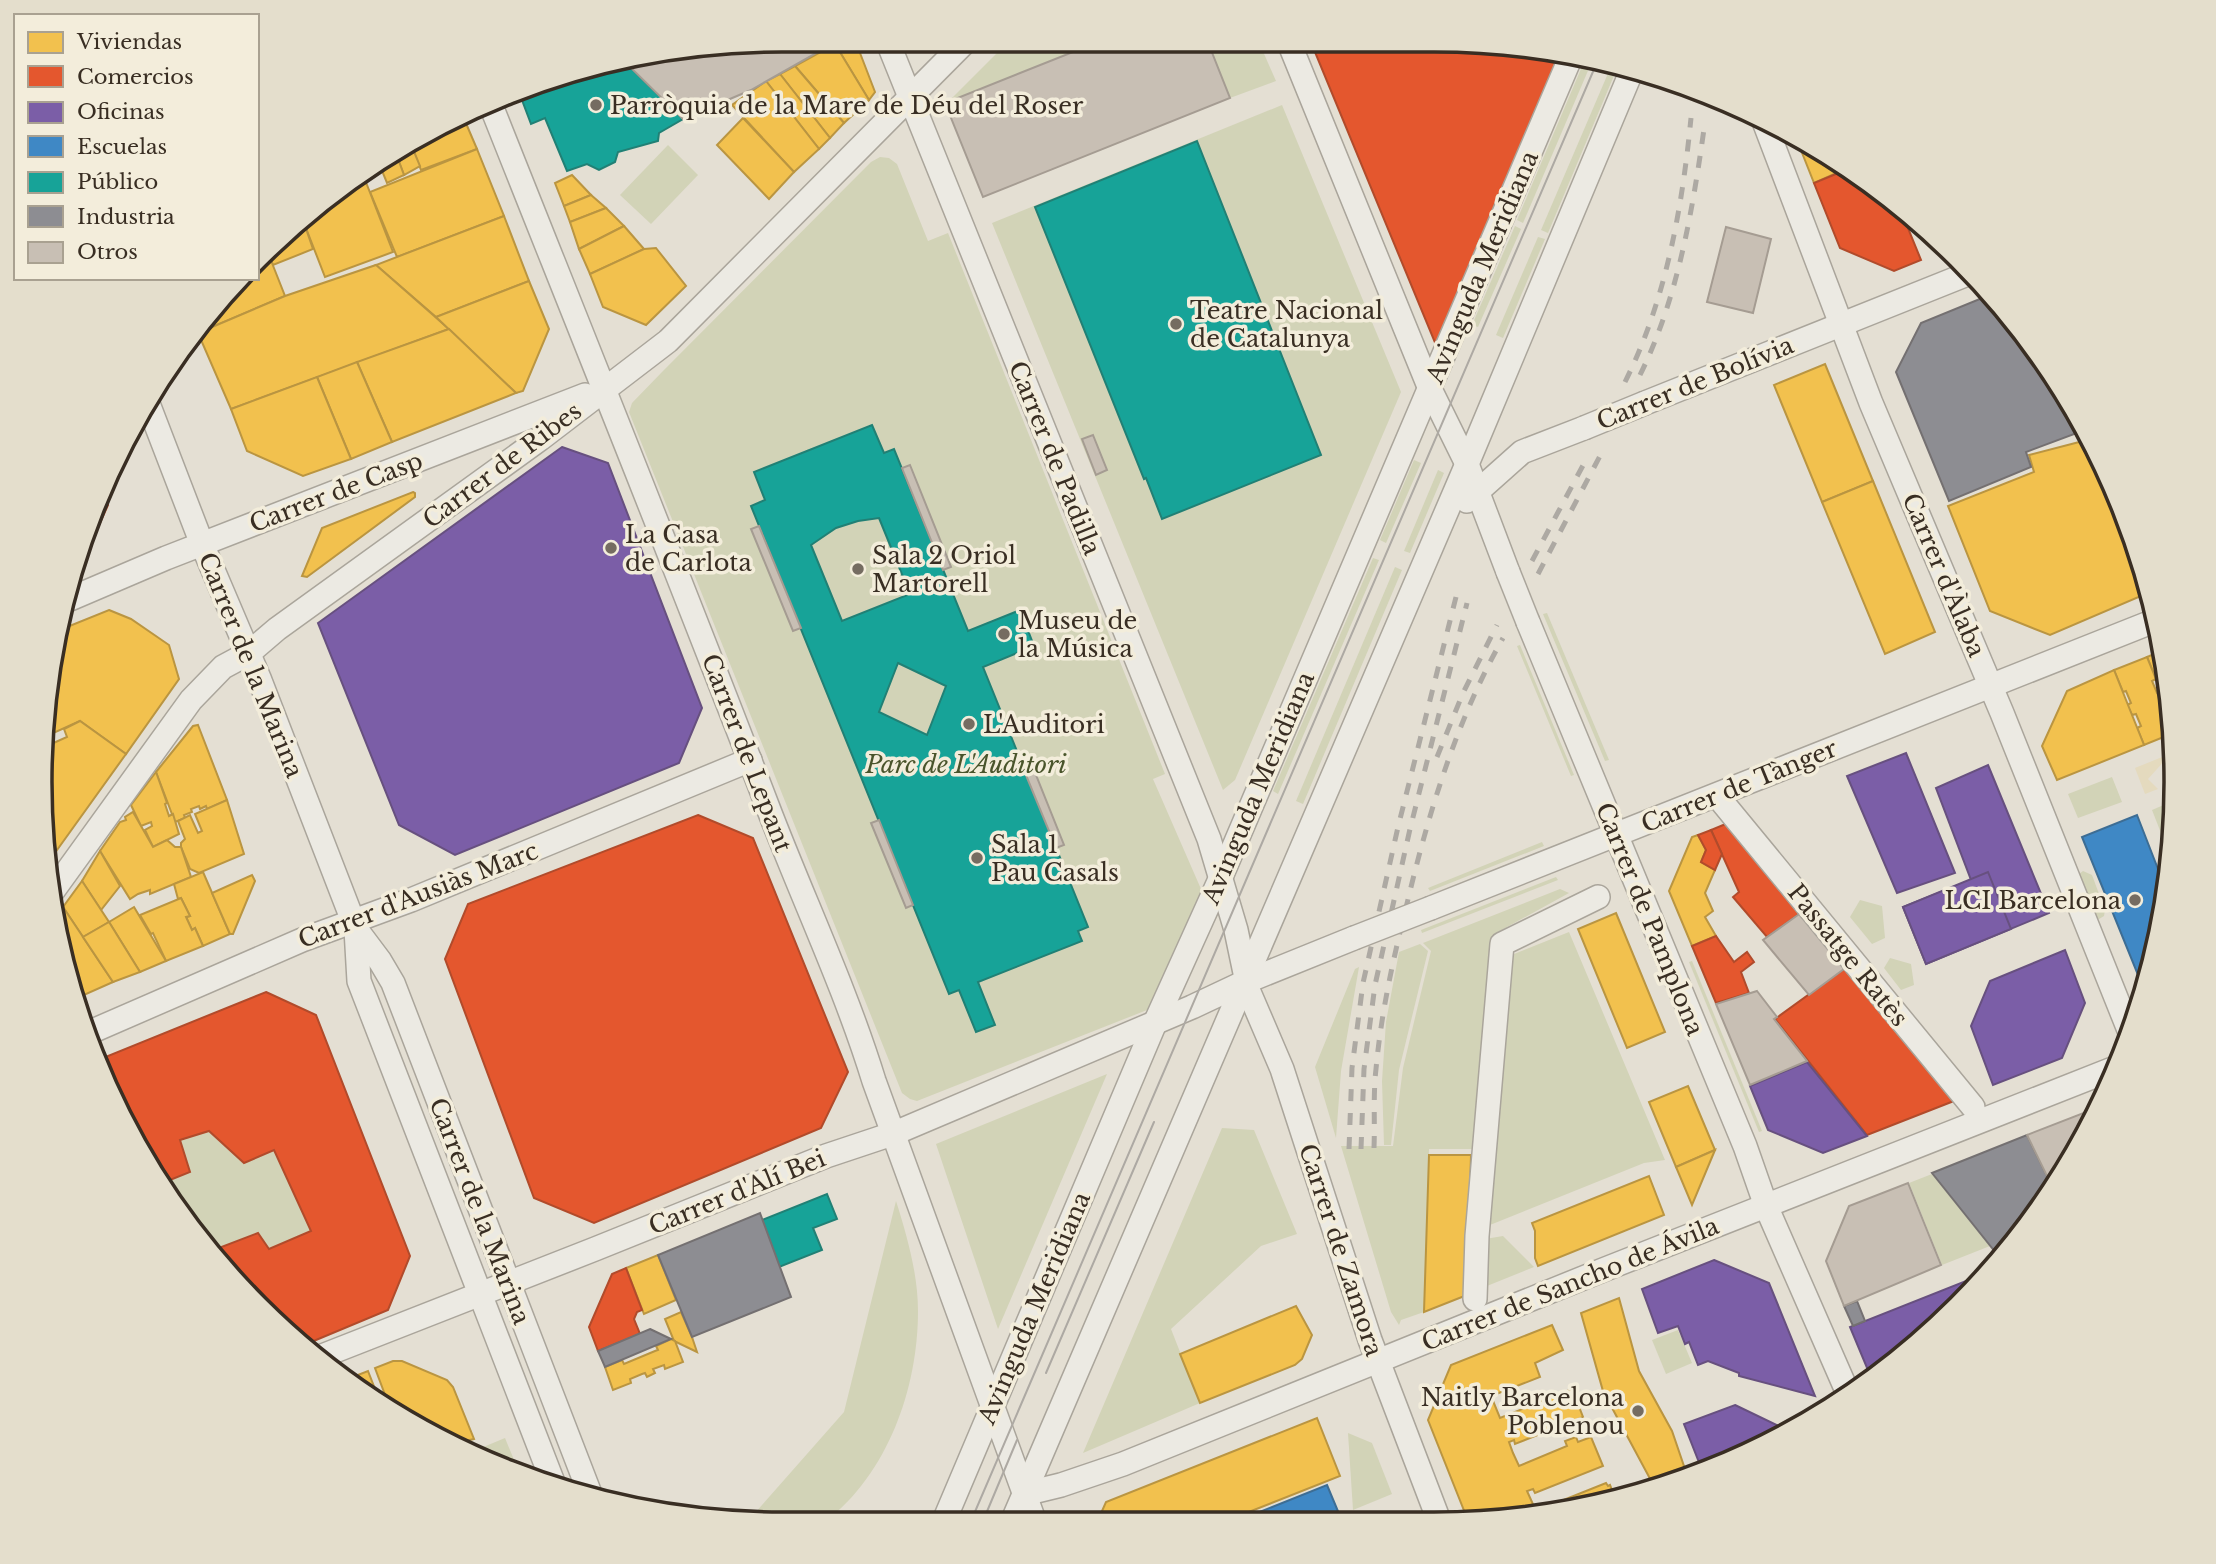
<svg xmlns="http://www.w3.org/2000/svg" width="2216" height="1564" viewBox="0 0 2216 1564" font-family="'Libre Baskerville',serif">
<rect width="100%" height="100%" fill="#e4dfd3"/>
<!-- green -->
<g fill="#d2d3b7">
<path d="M1010 40H1103L948 102Z"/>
<path d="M1207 40H1258L1276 81 1230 98Z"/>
<path d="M1586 57 1593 59 1523 223 1517 220Z"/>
<path d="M1612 64 1618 66 1548 233 1541 230Z"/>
<path d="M1282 105 1401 392 1235 780 1223 790 992 223Z"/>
<path d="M668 145 698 175 651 224 620 195Z"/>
<path d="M880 157 889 158 897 164 928 241 948 233 1165 774 1153 779 1201 889 1200 899 1156 1001 1147 1010 917 1101 910 1099 902 1093 629 412 632 403 662 372 871 162Z"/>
<path d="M1515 226 1521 229 1478 327 1472 325Z"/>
<path d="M1538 237 1545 239 1503 338 1496 335Z"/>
<path d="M1414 460 1421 463 1386 543 1380 540Z"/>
<path d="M1438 470 1444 473 1410 553 1404 551Z"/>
<path d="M1373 558 1379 560 1278 794 1273 791Z"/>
<path d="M1395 567 1402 570 1303 804 1296 801Z"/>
<path d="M1547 613 1609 760 1605 761 1543 614Z"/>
<path d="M1520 645 1574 775 1571 776 1517 646Z"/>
<path d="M2112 777 2122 802 2078 818 2068 794Z"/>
<path d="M2173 801 2174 830 2170 856 2152 810Z"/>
<path d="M1542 842 1544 846 1430 891 1428 888Z"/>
<path d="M2083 871 2092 875 2105 910 2104 916 2099 919 2095 918 2077 880 2079 874Z"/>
<path d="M1556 877 1558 880 1422 933 1421 930Z"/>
<path d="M1560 889 1569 893 1496 933 1478 1149H1429L1424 1312 1401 1320 1399 1325 1391 1312 1341 1146H1393L1403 1068 1431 951 1423 943Z"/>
<path d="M1860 900 1882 906 1885 938 1872 944 1850 917Z"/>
<path d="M1569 932 1665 1160 1644 1163 1485 1227 1509 956Z"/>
<path d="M1420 944 1428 951 1399 1070 1391 1145H1384L1382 1081 1386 1022 1399 952Z"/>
<path d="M1890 958 1911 964 1914 985 1901 990 1884 968Z"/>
<path d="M1692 961 1762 1131 1759 1132 1689 962Z"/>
<path d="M1359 967 1341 1071 1336 1138 1315 1067 1355 969Z"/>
<path d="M1107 1074 998 1329 936 1144Z"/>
<path d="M1222 1128 1254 1130 1297 1234 1261 1246 1171 1329 1200 1403 1083 1453Z"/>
<path d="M209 1131 244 1162 274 1150 311 1231 269 1249 258 1233 211 1251 165 1182 190 1172 180 1140Z"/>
<path d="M1932 1174 1990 1246 1942 1265 1909 1183Z"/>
<path d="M896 1201C907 1236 918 1274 918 1311 918 1388 888 1474 825 1522H747L844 1412Z"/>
<path d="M1503 1236 1534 1267 1482 1288 1485 1239Z"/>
<path d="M1678 1330 1692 1363 1666 1374 1652 1340Z"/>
<path d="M1348 1433 1372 1443 1392 1494 1353 1510Z"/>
<path d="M505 1438 519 1472 469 1453Z"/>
</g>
<!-- sand -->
<path fill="#e4dabe" d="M2172 753V759H2166L2148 779 2158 789 2145 794 2135 768Z"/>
<!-- homes -->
<g fill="#f2c14e" stroke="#ba9541" stroke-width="2">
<path d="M839 40H855L875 92 869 100 835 44Z"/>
<path d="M835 44 869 100 844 123 795 66Z"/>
<path d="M795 66 844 123 830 138 780 74Z"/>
<path d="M780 74 830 138 819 149 766 81Z"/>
<path d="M766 81 819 149 794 172 732 105Z"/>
<path d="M462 114 477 149 421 170 410 142Z"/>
<path d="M743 118 794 172 769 199 717 145Z"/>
<path d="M1795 135 1805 139 1848 168 1814 183Z"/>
<path d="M410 142 420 166 404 175 395 151Z"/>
<path d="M477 149 504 216 397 257 370 192Z"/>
<path d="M395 151 404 175 387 183 378 161Z"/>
<path d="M362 172 393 252 325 277 304 223Z"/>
<path d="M572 175 591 195 564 206 555 183Z"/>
<path d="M591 195 606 208 570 222 564 206Z"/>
<path d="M606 208 624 226 579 249 570 222Z"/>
<path d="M504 216 529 281 436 317 376 265Z"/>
<path d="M304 223 313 249 273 265 269 254Z"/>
<path d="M624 226 644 249 590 274 579 249Z"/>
<path d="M656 248 686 286 646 325 603 307 590 274 644 249Z"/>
<path d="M270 258 285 296 198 333 224 293 241 278H257V264Z"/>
<path d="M376 265 449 329 231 409 198 333 285 296Z"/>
<path d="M529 281 549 329 523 391 516 393 436 317Z"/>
<path d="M449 329 516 393 392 442 357 362Z"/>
<path d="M357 362 392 442 351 459 317 377Z"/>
<path d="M1825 364 1873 481 1822 502 1774 385Z"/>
<path d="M317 377 351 459 303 476 247 451 231 409Z"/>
<path d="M2087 440 2148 593 2050 635 1990 611 1948 506 2034 472 2029 455Z"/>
<path d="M1873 481 1935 632 1885 654 1822 502Z"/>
<path d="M413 492 415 493V497L307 577 302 576 322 528Z"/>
<path d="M109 610 131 619 169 645 179 679 126 754 80 721 49 735 47 729V685L62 629Z"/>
<path d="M2161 651 2169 685 2170 714 2147 657Z"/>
<path d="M2147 657 2156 679 2152 681 2157 693 2161 691 2165 702 2161 704 2166 716 2170 715 2171 734 2144 745 2137 728 2141 726 2136 714 2132 715 2127 705 2131 703 2126 691 2123 692 2114 670Z"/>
<path d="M2114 670 2144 745 2057 780 2042 746 2067 691Z"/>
<path d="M80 721 126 754 47 864V738L49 745 67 737 64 729Z"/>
<path d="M198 725 227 800 207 809 206 806 200 809 199 806 191 809 192 812 184 815 185 818 175 822 156 772 193 726Z"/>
<path d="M156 772 167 803 165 804 169 816 173 814 179 834 153 847 145 830 152 826 151 822 141 826 131 805Z"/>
<path d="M227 800 244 854 199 873 190 869 181 847V843L185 839 178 821 190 815 198 833 202 831 195 814Z"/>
<path d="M133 812 153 847 167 840 175 847H181L191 877 150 894V890L138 894 130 899 100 851 120 822 126 820 125 817Z"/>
<path d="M1698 835 1706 850 1701 862 1715 870 1705 893 1713 911 1705 917 1716 936 1692 946 1669 891 1692 837Z"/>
<path d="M100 851 120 886 101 910 82 881Z"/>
<path d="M203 872 230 934 203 946 195 928 192 930 186 917 190 916 181 898 178 899 174 884Z"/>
<path d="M252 875 255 881 233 934H230L212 893Z"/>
<path d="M82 881 109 922 83 937 63 907Z"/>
<path d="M181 898 190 916 186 917 192 930 195 928 203 946 166 961 153 933 151 934 140 915Z"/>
<path d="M63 907 113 982 75 999 66 974 55 920Z"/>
<path d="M134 907 166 961 140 972 109 922Z"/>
<path d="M1616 913 1665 1032 1627 1048 1578 929Z"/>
<path d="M109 922 140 972 113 982 83 937Z"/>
<path d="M1688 1086 1715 1150 1676 1167 1649 1102Z"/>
<path d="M1715 1150 1692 1205 1676 1167Z"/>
<path d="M1429 1155H1471L1467 1295 1424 1312Z"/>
<path d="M1649 1176 1664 1215 1538 1266 1535 1258V1231L1532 1223Z"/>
<path d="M658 1255 676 1300 644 1314 626 1268Z"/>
<path d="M1619 1298 1639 1371 1672 1431 1687 1475 1655 1488 1603 1391 1581 1313Z"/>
<path d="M1296 1306 1312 1335 1302 1359 1295 1365 1200 1403 1180 1354Z"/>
<path d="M681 1312 692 1337 697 1352 674 1341 665 1319Z"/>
<path d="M1552 1325 1563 1350 1535 1363 1540 1377 1491 1396 1500 1418 1572 1389 1583 1417 1515 1444 1514 1440 1509 1442 1513 1453 1519 1466 1567 1446 1565 1441 1576 1437 1578 1442 1591 1437 1603 1466 1535 1493 1533 1489 1527 1491 1536 1511 1606 1483 1608 1486 1610 1485 1616 1500 1531 1517 1467 1518 1428 1420 1451 1365Z"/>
<path d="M671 1339 675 1341 683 1362 665 1369 664 1365 653 1369 655 1373 647 1377 645 1373 642 1374 630 1379 631 1383 613 1390 605 1367 622 1360 624 1364 655 1351 658 1350 656 1346Z"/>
<path d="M393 1361H402L447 1380 453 1387 474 1439 456 1443 455 1439 447 1443 416 1423 411 1411 406 1409 398 1412 390 1408 375 1368Z"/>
<path d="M368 1371 377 1394 380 1401 345 1380Z"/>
<path d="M1317 1418 1340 1476 1231 1519 1098 1520 1106 1502Z"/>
</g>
<!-- shops -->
<g fill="#e4572e" stroke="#b14b2b" stroke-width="2">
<path d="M1310 40H1434L1562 53 1436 345Z"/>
<path d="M1848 169 1886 194 1899 206 1921 260 1894 271 1840 248 1814 183Z"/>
<path d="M101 490 108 505 84 559 80 561Z"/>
<path d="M698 815 753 838 848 1072 821 1128 594 1223 534 1198 445 959 468 904Z"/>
<path d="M1728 823 1802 912 1767 937 1733 897 1739 892 1711 830Z"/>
<path d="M1711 830 1722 854 1715 870 1701 862 1706 850 1698 835Z"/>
<path d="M1716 936 1734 962 1747 952 1754 962 1741 972 1749 993 1716 1003 1692 946Z"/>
<path d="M1848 966 1959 1099 1867 1135 1775 1019Z"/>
<path d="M266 992 316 1015 410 1256 388 1310 304 1345 225 1271 211 1251 258 1233 269 1249 311 1231 274 1150 244 1163 209 1131 180 1140 190 1172 165 1182 117 1110 98 1060Z"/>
<path d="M626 1268 642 1310 637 1312 634 1319 640 1334 598 1351 589 1327 612 1274Z"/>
</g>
<!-- offices -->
<g fill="#7b5ea7" stroke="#67507f" stroke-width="2">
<path d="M562 447 608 463 702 708 679 763 455 855 399 825 318 623Z"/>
<path d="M1906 753 1955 873 1897 893 1847 776Z"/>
<path d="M1988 765 2049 913 1926 964 1903 907 1971 880 1936 788Z"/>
<path d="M1988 872 2011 929 1926 964 1903 907Z"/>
<path d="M2065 950 2085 1003 2062 1058 1993 1085 1971 1026 1990 981Z"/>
<path d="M1807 1062 1867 1136 1823 1153 1768 1130 1750 1086Z"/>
<path d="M1714 1260 1769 1283 1815 1396 1739 1376V1373L1708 1361 1698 1365 1689 1342 1685 1344 1678 1326 1658 1333 1642 1289Z"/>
<path d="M1966 1281 1970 1290 1923 1339 1870 1375 1850 1327Z"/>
<path d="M1735 1405 1787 1430 1762 1447 1702 1470 1684 1424Z"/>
</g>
<!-- schools -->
<g fill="#3f88c5" stroke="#3d6d94" stroke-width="2">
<path d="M2137 815 2165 887 2151 969 2138 975 2082 837Z"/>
<path d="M1327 1485 1340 1516 1335 1519H1242Z"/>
</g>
<!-- public -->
<g fill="#17a398" stroke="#218075" stroke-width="2" fill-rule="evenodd">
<path d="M624 61 683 119 659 133 658 141 618 152 615 162 599 170 587 164 567 171 545 118 531 124 519 92 590 66Z"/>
<path d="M1197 141 1321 455 1162 519 1146 478 1144 479 1035 207Z"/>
<path d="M872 425 884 453 894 449 968 631 1020 610 1034 646 983 667 1088 927 1078 931 1082 941 978 982 995 1025 976 1032 959 990 949 994 751 506 765 500 754 472ZM879 518 910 594 842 621 811 545 836 528 858 521ZM898 663 946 686 927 735 879 712Z"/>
<path d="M827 1194 837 1219 813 1228 822 1250 779 1267 762 1220Z"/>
</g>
<!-- industry -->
<g fill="#8d8d92" stroke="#747071" stroke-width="2">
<path d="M1992 294 2076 411 2085 430 2026 452 2031 467 1949 501 1896 372 1921 323Z"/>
<path d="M2027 1135 2046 1174 2053 1184 2023 1233 2000 1258 1932 1173Z"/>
<path d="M760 1213 791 1297 692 1337 658 1255Z"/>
<path d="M1857 1301 1865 1321 1853 1326 1844 1306Z"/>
<path d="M650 1329 671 1339 605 1367 598 1351Z"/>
</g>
<!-- building -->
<g fill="#c8bfb4" stroke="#a59c92" stroke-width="2">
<path d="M782 40H839L751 90 683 119 624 61Z"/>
<path d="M1103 40H1207L1230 98 983 197 945 103Z"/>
<path d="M1726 227 1771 239 1753 313 1707 302Z"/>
<path d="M1093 435 1107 470 1096 475 1082 439Z"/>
<path d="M910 465 951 567 943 570 902 468Z"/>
<path d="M759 526 801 628 793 631 751 529Z"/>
<path d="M1030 760 1064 845 1056 848 1021 763Z"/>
<path d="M879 820 913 905 906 908 871 823Z"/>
<path d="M1802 912 1848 966 1809 995 1763 940Z"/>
<path d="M1757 991 1777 1017 1774 1019 1807 1061 1750 1085 1716 1004Z"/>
<path d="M2086 1112 2095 1116 2053 1184 2046 1174 2027 1135Z"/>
<path d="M1908 1183 1941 1265 1844 1306 1826 1261 1849 1206Z"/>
</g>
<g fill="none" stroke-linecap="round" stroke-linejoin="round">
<!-- minor casing -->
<g stroke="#aaa59b" stroke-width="26">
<g id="minor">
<path d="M887 40 1209 839 1236 930 1249 992 1282 1069 1370 1340 1438 1518"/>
<path d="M1288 40 1430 389 1467 464 1508 572"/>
<path d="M490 103C583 337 677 570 767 805 802 897 845 987 874 1081L1034 1520"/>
<path d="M1763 119 1871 403 2002 713 2129 1030"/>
<path d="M147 401 202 544 259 678 353 921 356 929 359 981 554 1485"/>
<path d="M1645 403 1970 273"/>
<path d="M1467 501 1522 452 1584 428"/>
<path d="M70 599 166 558 585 395"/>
<path d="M1528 622 1745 1146 1766 1206 1847 1391"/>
<path d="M1723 803 1973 1107"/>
<path d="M50 895 191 700 223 667 249 653 277 629 540 439 668 341 967 40"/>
<path d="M1431 908 2154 621"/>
<path d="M356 929 380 961 393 983 592 1499"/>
<path d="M88 1033 302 940 411 900 750 760"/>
<path d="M1475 1299 1477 1236 1502 944 1598 897"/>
<path d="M317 1358 595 1249 826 1156 895 1133 1192 1007 1245 982 1354 938"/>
<path d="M1024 1494 1061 1485 1123 1464 1603 1270 2115 1068"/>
<path d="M1013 1520 1467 464 1632 70"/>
<path d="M944 1521 1155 1023 1221 877 1572 54"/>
</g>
</g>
<!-- minor -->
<use href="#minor" stroke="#eceae3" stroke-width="23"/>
<!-- tram -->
<g stroke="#ada9a3" stroke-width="2">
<path d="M1046 1373 1154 1122"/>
<path d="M971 1521 1598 60"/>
<path d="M983 1521 1017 1440"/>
</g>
<!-- rail -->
<g stroke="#ada9a3" stroke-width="5" stroke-dasharray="12 12" stroke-linecap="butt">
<path d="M1640 375C1679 296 1693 207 1705 122"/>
<path d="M1625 382C1666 300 1682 209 1691 118"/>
<path d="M1532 561 1588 456"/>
<path d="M1538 574 1601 454"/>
<path d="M1437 757 1463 693 1497 625"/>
<path d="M1374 1148C1375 1122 1373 1095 1376 1069 1381 1015 1392 964 1405 912 1427 818 1455 723 1503 638"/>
<path d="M1349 1149 1352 1068 1363 983 1398 827 1456 597"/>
<path d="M1361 1149 1364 1069 1375 985 1410 829 1467 603"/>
</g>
<!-- minor-bridge casing -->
<g stroke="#aaa59b" stroke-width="26" stroke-linecap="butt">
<g id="minor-bridge">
<path d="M1584 428 1645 403"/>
<path d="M1508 572 1528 622"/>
<path d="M1354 938 1431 908"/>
</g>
</g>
<!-- minor-bridge -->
<use href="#minor-bridge" stroke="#eceae3" stroke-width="23"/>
</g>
<!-- markers -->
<g fill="#756c61" stroke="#f3eddb" stroke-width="2.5">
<circle cx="596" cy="105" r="7"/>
<circle cx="1176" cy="324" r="7"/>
<circle cx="611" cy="548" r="7"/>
<circle cx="858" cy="569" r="7"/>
<circle cx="1004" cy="634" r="7"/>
<circle cx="969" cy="724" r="7"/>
<circle cx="977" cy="858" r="7"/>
<circle cx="2135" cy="900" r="7"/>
<circle cx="1638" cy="1411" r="7"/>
</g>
<g text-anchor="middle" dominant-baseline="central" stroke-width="7" stroke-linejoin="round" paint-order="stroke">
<!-- poi labels -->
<g font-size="24" fill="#392e23" stroke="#f3eddb" text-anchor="start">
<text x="610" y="105">Parròquia de la Mare de Déu del Roser</text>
<text x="1190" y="310">Teatre Nacional<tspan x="1190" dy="28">de Catalunya</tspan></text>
<text x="625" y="534">La Casa<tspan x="625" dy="28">de Carlota</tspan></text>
<text x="872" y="555">Sala 2 Oriol<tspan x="872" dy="28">Martorell</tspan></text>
<text x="1018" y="620">Museu de<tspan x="1018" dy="28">la Música</tspan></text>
<text x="983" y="724">L'Auditori</text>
<text x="991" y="844">Sala 1<tspan x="991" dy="28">Pau Casals</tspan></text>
<text x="2121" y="900" text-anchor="end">LCI Barcelona</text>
<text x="1624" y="1397" text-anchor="end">Naitly Barcelona<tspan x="1624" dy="28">Poblenou</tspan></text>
</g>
<!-- street labels -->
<g font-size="24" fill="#392e23" stroke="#f3eddb">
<text transform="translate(1482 267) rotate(-67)">Avinguda Meridiana</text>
<text transform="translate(1695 383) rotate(-22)">Carrer de Bolívia</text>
<text transform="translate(1055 458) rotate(68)">Carrer de Padilla</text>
<text transform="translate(502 465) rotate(-37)">Carrer de Ribes</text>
<text transform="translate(336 492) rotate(-21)">Carrer de Casp</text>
<text transform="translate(1944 575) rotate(67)">Carrer d'Àlaba</text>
<text transform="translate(251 665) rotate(68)">Carrer de la Marina</text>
<text transform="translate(747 753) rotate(69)">Carrer de Lepant</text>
<text transform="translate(1739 786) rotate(-22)">Carrer de Tànger</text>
<text transform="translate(1258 788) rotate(-67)">Avinguda Meridiana</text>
<text transform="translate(418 895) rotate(-21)">Carrer d'Ausiàs Marc</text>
<text transform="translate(1650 919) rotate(68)">Carrer de Pamplona</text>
<text transform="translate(1848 955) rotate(51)">Passatge Ratès</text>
<text transform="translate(737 1192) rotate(-22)">Carrer d'Alí Bei</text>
<text transform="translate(480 1211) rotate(69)">Carrer de la Marina</text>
<text transform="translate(1341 1250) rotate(72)">Carrer de Zamora</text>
<text transform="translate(1570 1284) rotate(-22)">Carrer de Sancho de Ávila</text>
<text transform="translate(1034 1308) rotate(-67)">Avinguda Meridiana</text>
</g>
<!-- park labels -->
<g font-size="24" font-style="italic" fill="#49542b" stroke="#f3eddb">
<text x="966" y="764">Parc de L'Auditori</text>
</g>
</g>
<!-- crop -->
<path d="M0 0H2216V1564H0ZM782 52H1434A730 730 0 0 1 2164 782V782A730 730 0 0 1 1434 1512H782A730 730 0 0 1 52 782V782A730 730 0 0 1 782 52Z" fill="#e4decc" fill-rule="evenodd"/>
<path fill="none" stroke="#392e23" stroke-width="3.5" d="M782 52H1434A730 730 0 0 1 2164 782V782A730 730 0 0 1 1434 1512H782A730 730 0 0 1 52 782V782A730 730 0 0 1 782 52Z"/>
<!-- legend -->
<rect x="14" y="14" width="245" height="266" fill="#f3eddb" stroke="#a9a191" stroke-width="2"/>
<rect x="28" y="32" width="35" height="21" fill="#f2c14e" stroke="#a9a191" stroke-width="2"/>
<text x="77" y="49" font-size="21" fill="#392e23">Viviendas</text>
<rect x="28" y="66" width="35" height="21" fill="#e4572e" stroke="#a9a191" stroke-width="2"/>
<text x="77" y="84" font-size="21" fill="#392e23">Comercios</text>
<rect x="28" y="102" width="35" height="21" fill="#7b5ea7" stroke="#a9a191" stroke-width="2"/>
<text x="77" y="119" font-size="21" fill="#392e23">Oficinas</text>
<rect x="28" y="136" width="35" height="21" fill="#3f88c5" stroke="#a9a191" stroke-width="2"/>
<text x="77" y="154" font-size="21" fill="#392e23">Escuelas</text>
<rect x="28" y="172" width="35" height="21" fill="#17a398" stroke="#a9a191" stroke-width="2"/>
<text x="77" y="189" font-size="21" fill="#392e23">Público</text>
<rect x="28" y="206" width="35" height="21" fill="#8d8d92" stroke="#a9a191" stroke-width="2"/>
<text x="77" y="224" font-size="21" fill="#392e23">Industria</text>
<rect x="28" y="242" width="35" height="21" fill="#c8bfb4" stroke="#a9a191" stroke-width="2"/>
<text x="77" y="259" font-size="21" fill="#392e23">Otros</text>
</svg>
